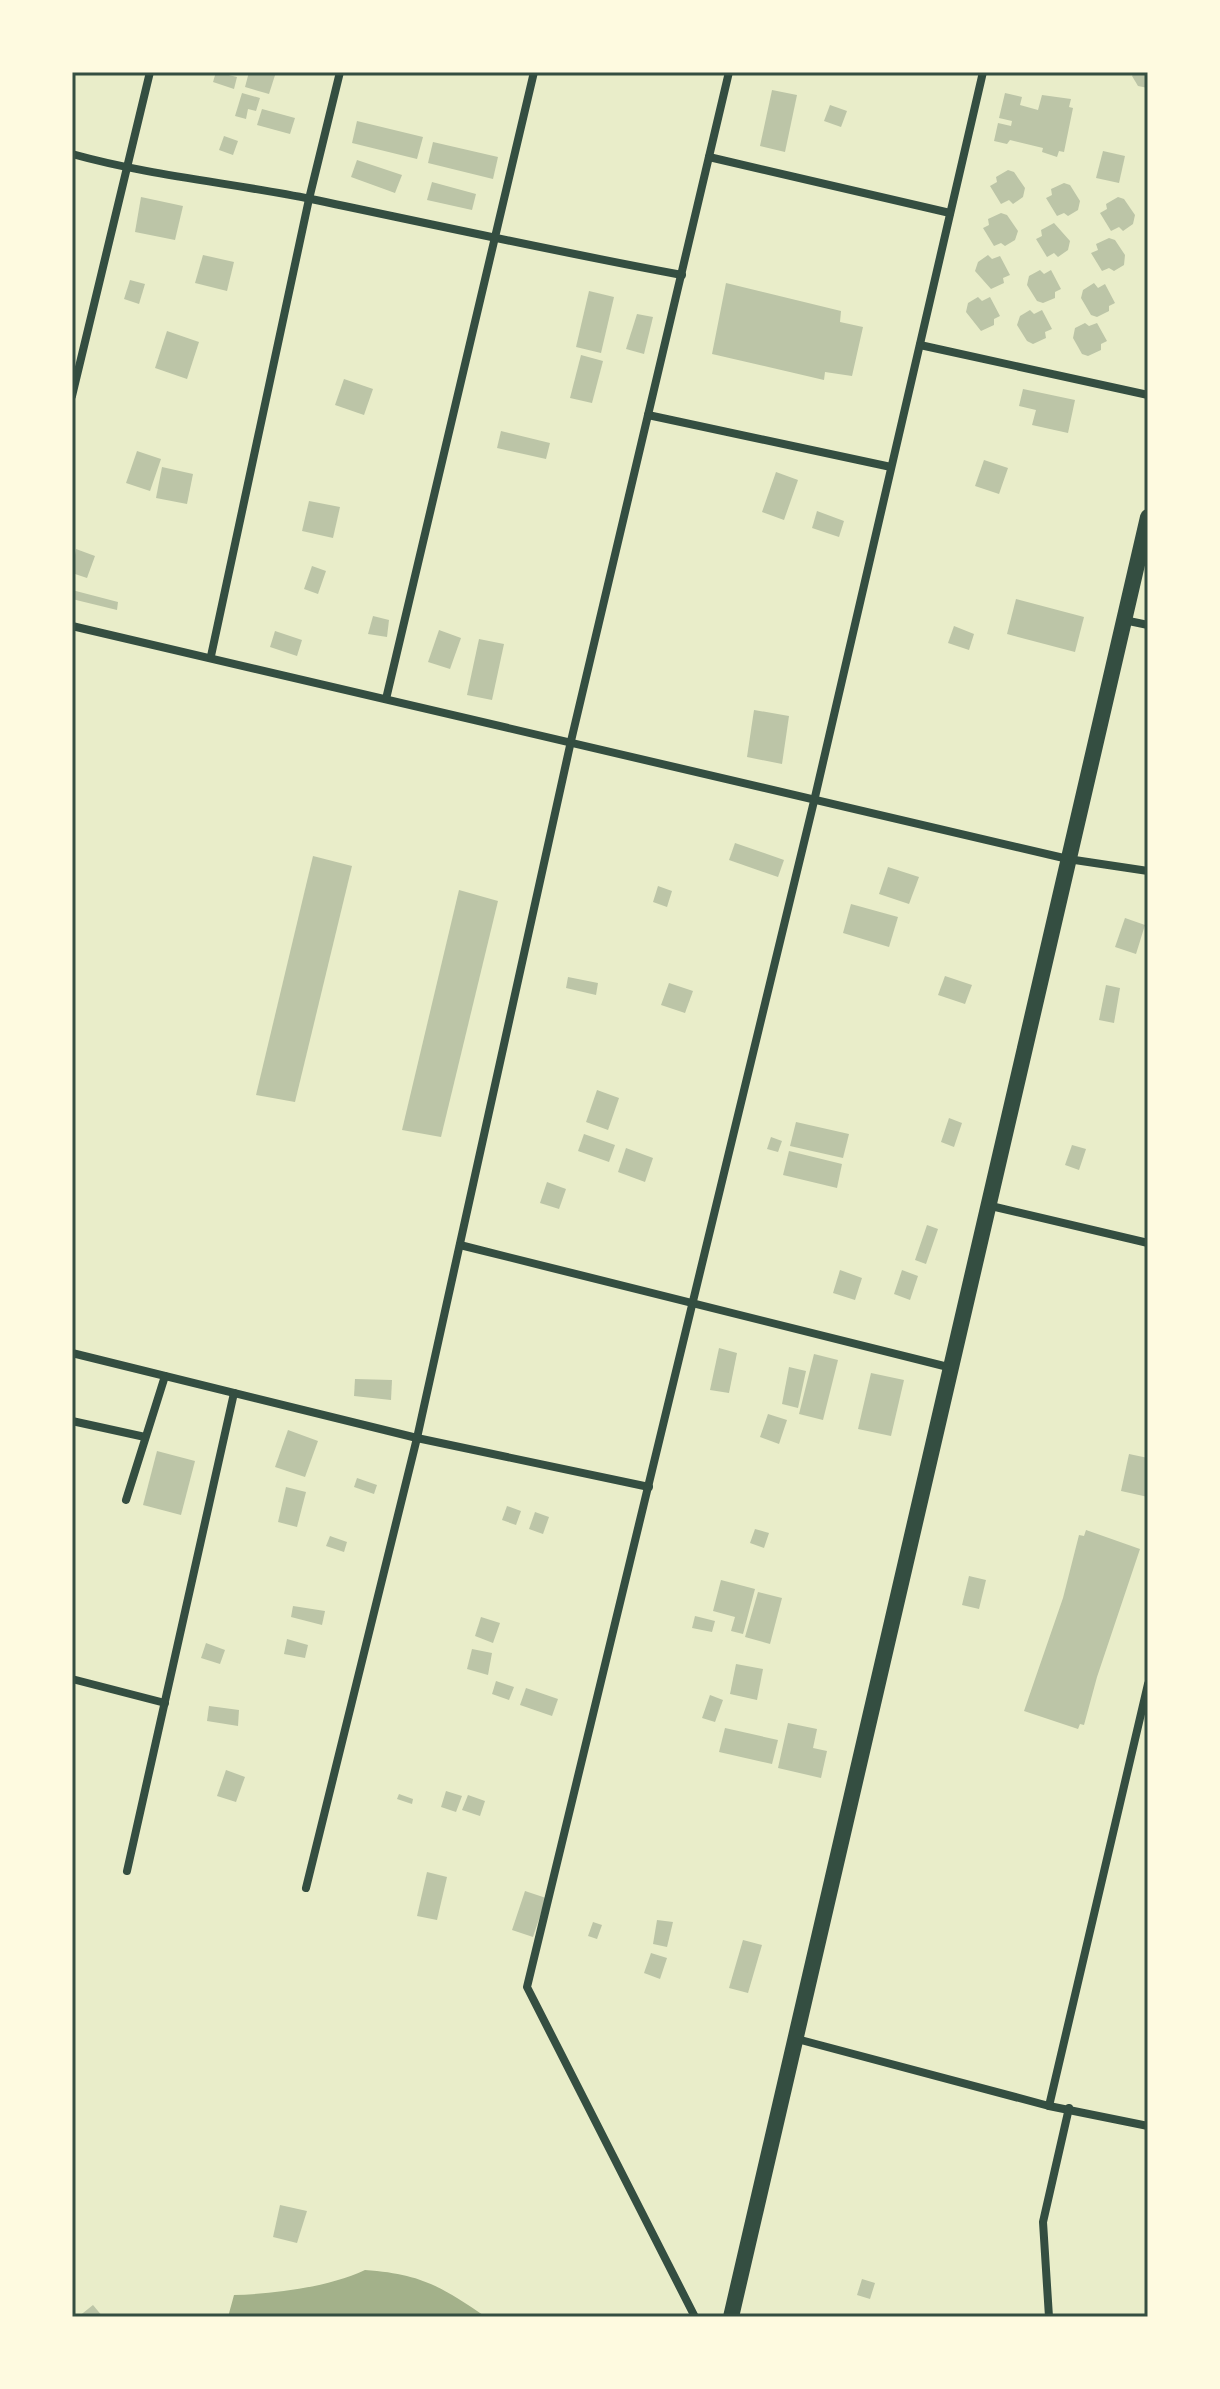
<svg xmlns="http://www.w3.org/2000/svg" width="1220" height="2389" viewBox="0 0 1220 2389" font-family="Signika,sans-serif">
<rect width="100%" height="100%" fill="#e9edc9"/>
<!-- water -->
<path fill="#a3b18a" d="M365 2270C421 2274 440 2286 486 2317H228L234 2295C274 2294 329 2287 365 2270Z"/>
<!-- building -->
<g fill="#bcc5a7">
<path d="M216 72 237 77 234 89 213 82Z"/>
<path d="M249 72H276L269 94 245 87Z"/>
<path d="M1135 72H1148V88L1138 86 1132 76Z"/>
<path d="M772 90 797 95 785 152 760 146Z"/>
<path d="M242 93 260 98 256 111 248 109 246 119 235 116Z"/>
<path d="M1005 93 1022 97 1020 105 1038 110 1042 95 1071 99 1069 107 1073 108 1064 152 1059 151 1057 157 1042 152 1043 148 1010 140 1007 144 994 141 998 123 1011 126 1012 121 999 118Z"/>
<path d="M830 105 847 111 841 127 824 121Z"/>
<path d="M262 109 295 118 290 134 257 125Z"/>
<path d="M357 121 423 137 417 159 352 143Z"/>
<path d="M224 136 238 141 233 155 219 150Z"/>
<path d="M433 142 498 157 493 179 428 163Z"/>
<path d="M1103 151 1125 156 1119 183 1096 178Z"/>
<path d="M357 160 402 175 395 193 351 177Z"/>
<path d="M1008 170 1014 172 1025 188 1023 197 1013 204 1009 200 1001 204 990 186 997 182 996 177Z"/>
<path d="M432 182 476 194 472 210 427 200Z"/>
<path d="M1064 183 1070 185 1080 201 1078 210 1068 216 1064 213 1057 216 1046 198 1052 195 1051 189Z"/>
<path d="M141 197 183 206 175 240 135 232Z"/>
<path d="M1118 197 1124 199 1135 215 1133 224 1123 231 1119 227 1111 231 1100 213 1107 209 1106 204Z"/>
<path d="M1001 213 1007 215 1018 231 1015 240 1005 246 1001 243 994 246 983 228 989 225 988 219Z"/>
<path d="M1054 223 1070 241 1068 250 1058 257 1054 253 1047 257 1036 239 1042 236 1041 230Z"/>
<path d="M1109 238 1115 240 1125 255 1124 265 1114 271 1109 268 1102 271 1091 253 1098 250 1096 244Z"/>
<path d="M203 255 234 262 227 291 195 283Z"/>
<path d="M988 255 992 259 1000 256 1010 275 1003 278 1004 283 991 289 975 271 978 262Z"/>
<path d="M1040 270 1044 274 1051 270 1061 289 1055 292V298L1043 303 1037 301 1027 285 1029 276Z"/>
<path d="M130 280 145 284 139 304 124 299Z"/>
<path d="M726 283 841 311 840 322 863 327 852 376 825 372 824 380 712 354Z"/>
<path d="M1094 283 1098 288 1105 284 1115 303 1109 306V311L1097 317 1091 315 1081 298 1083 290Z"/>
<path d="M589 291 614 297 601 353 576 347Z"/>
<path d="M978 297 982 301 990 297 1000 316 994 319V325L981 331 966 312 968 303Z"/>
<path d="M1030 310 1034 314 1042 310 1052 329 1045 332 1046 338 1033 344 1027 341 1017 325 1020 316Z"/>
<path d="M637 314 653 317 644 354 626 349Z"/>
<path d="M1085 323 1089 326 1097 323 1107 341 1101 344V350L1088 356 1082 354 1073 338 1075 328Z"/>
<path d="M167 331 199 342 187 379 155 368Z"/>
<path d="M581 355 603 361 592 403 570 398Z"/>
<path d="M344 379 373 389 364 415 335 405Z"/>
<path d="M1023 389 1075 400 1068 433 1032 425 1036 410 1019 406Z"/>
<path d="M501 431 550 443 546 459 497 448Z"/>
<path d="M137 451 161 459 150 491 126 483Z"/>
<path d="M984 460 1008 468 999 494 975 486Z"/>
<path d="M162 467 193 474 187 504 156 498Z"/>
<path d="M776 472 798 480 784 520 762 512Z"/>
<path d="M309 501 340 507 333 538 302 531Z"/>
<path d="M817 511 844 521 839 537 812 528Z"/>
<path d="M76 549 95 556 87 578 72 573Z"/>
<path d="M312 566 326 571 318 594 304 589Z"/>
<path d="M72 590 118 602 117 610 72 599Z"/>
<path d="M1016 599 1084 617 1075 652 1007 634Z"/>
<path d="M373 616 389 620 387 637 368 634Z"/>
<path d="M954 626 974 634 969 650 948 643Z"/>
<path d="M439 630 461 638 450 669 428 662Z"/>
<path d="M275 631 302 640 297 656 270 647Z"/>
<path d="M479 639 504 644 492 700 467 695Z"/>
<path d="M754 710 789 716 782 764 747 757Z"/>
<path d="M735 843 784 860 778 877 729 860Z"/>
<path d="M313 856 352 866 295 1102 256 1095Z"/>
<path d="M888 867 919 877 909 904 879 894Z"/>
<path d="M658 886 672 891 667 907 653 902Z"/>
<path d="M459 890 498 901 441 1137 402 1130Z"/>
<path d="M851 904 898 917 889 947 843 933Z"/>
<path d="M1125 918 1145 925 1136 954 1115 947Z"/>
<path d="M945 976 972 985 965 1004 938 995Z"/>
<path d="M568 977 598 983 596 995 566 988Z"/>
<path d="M669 983 693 991 685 1013 661 1005Z"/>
<path d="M1106 985 1120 988 1114 1023 1099 1020Z"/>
<path d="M597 1090 619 1098 608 1130 586 1122Z"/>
<path d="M949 1118 962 1123 954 1147 941 1142Z"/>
<path d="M796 1122 849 1134 843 1158 790 1146Z"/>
<path d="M584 1134 615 1145 609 1162 578 1151Z"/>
<path d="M771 1137 782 1141 778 1152 767 1149Z"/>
<path d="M1072 1145 1086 1149 1079 1170 1065 1165Z"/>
<path d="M626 1148 653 1158 645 1182 618 1172Z"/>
<path d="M789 1151 842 1164 837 1188 783 1175Z"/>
<path d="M547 1182 566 1189 559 1209 540 1203Z"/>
<path d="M927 1225 938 1229 926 1264 915 1260Z"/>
<path d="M840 1270 862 1278 855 1300 833 1293Z"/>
<path d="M902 1270 918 1276 910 1300 894 1294Z"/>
<path d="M719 1348 737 1353 729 1393 710 1390Z"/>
<path d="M814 1354 838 1360 823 1420 799 1414Z"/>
<path d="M789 1367 806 1371 798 1408 782 1404Z"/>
<path d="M871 1373 904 1380 891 1436 858 1429Z"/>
<path d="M355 1379 392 1380 391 1400 354 1396Z"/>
<path d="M768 1414 787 1420 779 1444 760 1437Z"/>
<path d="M288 1430 318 1441 305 1477 275 1467Z"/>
<path d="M157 1451 195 1461 181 1515 143 1505Z"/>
<path d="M1129 1454 1148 1458V1497L1121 1491Z"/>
<path d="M357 1478 377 1485 374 1494 354 1487Z"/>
<path d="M286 1487 306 1492 297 1527 278 1522Z"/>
<path d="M507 1506 521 1511 516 1525 502 1520Z"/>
<path d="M535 1512 549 1517 543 1534 529 1529Z"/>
<path d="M755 1529 769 1533 764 1548 750 1543Z"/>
<path d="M1086 1530 1140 1549 1097 1677 1084 1725 1080 1724 1078 1729 1024 1711 1063 1598 1079 1535 1084 1536Z"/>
<path d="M330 1536 347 1542 344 1552 326 1546Z"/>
<path d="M969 1576 986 1580 979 1609 962 1605Z"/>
<path d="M721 1580 755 1589 743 1634 731 1631 735 1617 713 1611Z"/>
<path d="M758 1592 782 1598 770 1644 745 1637Z"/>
<path d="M293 1606 325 1611 322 1625 291 1617Z"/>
<path d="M695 1616 715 1621 712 1632 692 1628Z"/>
<path d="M481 1617 500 1623 493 1643 475 1636Z"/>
<path d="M287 1639 308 1645 305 1658 284 1654Z"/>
<path d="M206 1643 225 1650 220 1664 201 1658Z"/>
<path d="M472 1649 492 1653 488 1675 467 1669Z"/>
<path d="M736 1664 763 1669 757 1700 730 1694Z"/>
<path d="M496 1681 514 1687 509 1700 492 1694Z"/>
<path d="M526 1688 558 1699 552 1716 520 1705Z"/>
<path d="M710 1695 723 1700 715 1722 702 1718Z"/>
<path d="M209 1706 239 1710 238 1726 207 1721Z"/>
<path d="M788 1723 817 1729 813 1748 827 1751 821 1778 778 1768Z"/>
<path d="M725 1728 778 1740 772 1764 719 1752Z"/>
<path d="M226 1770 245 1777 236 1802 217 1796Z"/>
<path d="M446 1791 462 1796 456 1812 441 1807Z"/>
<path d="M399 1794 413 1799 412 1804 397 1799Z"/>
<path d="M468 1795 485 1801 480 1816 462 1810Z"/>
<path d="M427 1872 447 1877 437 1920 417 1916Z"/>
<path d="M525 1891 546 1898 533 1937 512 1930Z"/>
<path d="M657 1920 673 1922 667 1947 653 1944Z"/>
<path d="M593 1922 602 1925 597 1939 588 1936Z"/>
<path d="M743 1940 762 1945 748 1993 729 1988Z"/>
<path d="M651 1953 667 1958 660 1979 644 1973Z"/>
<path d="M280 2205 307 2211 297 2243 273 2237Z"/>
<path d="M862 2279 875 2283 870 2299 857 2295Z"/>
<path d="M93 2305 103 2317H78Z"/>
</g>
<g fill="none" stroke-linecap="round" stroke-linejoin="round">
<!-- minor -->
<g stroke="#344e41" stroke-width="8">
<path d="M72 154C151 176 232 183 311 199 435 225 558 252 682 275"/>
<path d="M709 157 950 213"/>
<path d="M920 345 1148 395"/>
<path d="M72 396 150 72"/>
<path d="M648 415 891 467"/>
<path d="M1124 620 1148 625"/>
<path d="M72 626 1068 859 1148 871"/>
<path d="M211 656 309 199 340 72"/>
<path d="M386 699 534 72"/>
<path d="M991 1206 1148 1243"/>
<path d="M460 1245 952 1368"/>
<path d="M72 1353 417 1438 649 1487"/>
<path d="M72 1421 145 1437"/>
<path d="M126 1500 165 1376"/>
<path d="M72 1679 165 1703"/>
<path d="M127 1871 234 1393"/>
<path d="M306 1888 417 1438 571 741 729 72"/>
<path d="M797 2039 1049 2106 1148 2126"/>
<path d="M1049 2106 1148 1684"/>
<path d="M695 2317 527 1987 815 797 983 72"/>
<path d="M1049 2317 1043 2222 1069 2108"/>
</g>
<!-- trunk -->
<path stroke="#344e41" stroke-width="16" d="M731 2317 1148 517"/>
</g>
<!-- border -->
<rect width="1220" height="2389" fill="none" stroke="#fefae0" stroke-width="148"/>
<rect x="74" y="74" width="1072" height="2241" fill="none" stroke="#344e41" stroke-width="3"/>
</svg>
